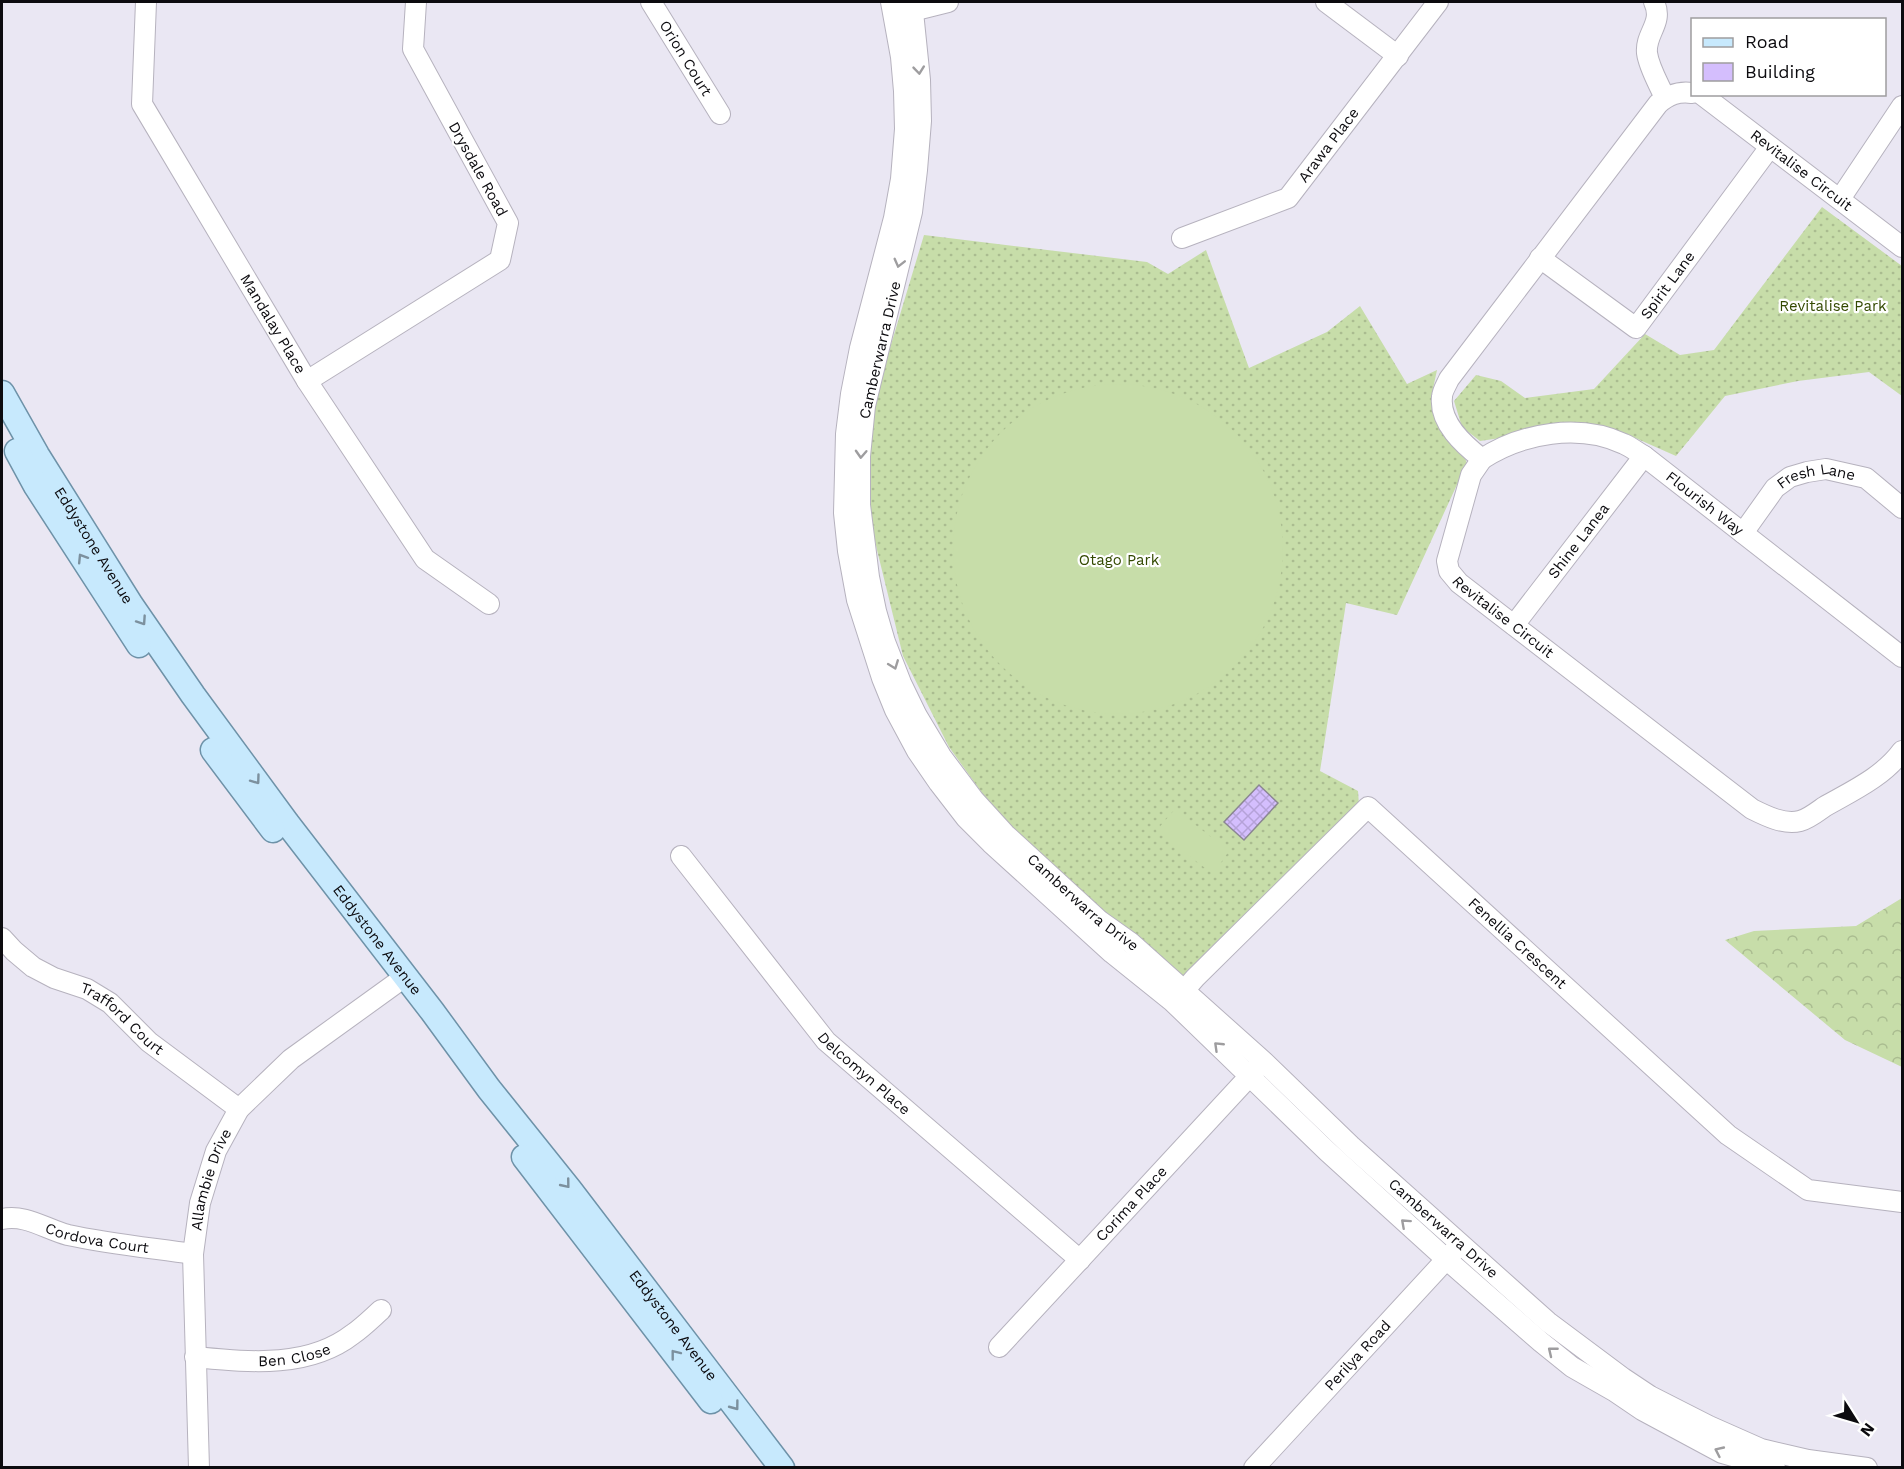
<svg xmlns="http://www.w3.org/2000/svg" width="1904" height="1469" viewBox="0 0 1904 1469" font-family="'Work Sans',sans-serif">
<defs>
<pattern id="grass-dots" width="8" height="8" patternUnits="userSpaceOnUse" patternTransform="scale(1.5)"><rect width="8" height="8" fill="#c7dda9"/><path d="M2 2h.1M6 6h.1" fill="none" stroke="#aabc90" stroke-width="1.8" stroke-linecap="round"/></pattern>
<pattern id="forest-crowns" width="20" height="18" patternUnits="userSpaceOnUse" patternTransform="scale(1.5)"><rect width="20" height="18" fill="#c7dda9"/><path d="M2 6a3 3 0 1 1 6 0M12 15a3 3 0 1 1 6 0" fill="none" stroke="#aabc90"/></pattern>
<pattern id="building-cross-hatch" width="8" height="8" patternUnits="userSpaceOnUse" patternTransform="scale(1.5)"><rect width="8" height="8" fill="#d4befd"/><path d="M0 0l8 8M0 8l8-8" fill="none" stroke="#b5a2d8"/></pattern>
</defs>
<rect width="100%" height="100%" fill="#eae7f3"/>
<!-- grass -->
<g fill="url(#grass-dots)">
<path d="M1822 207 1902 266V396L1869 372 1798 381 1725 396 1676 456 1624 433 1582 426 1480 441 1462 427 1454 401 1476 375 1501 381 1525 398 1594 389 1645 334 1680 355 1714 350Z"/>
<path d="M924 235 1147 262 1168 274 1206 250 1249 368 1327 332 1360 306 1407 384 1437 370 1433 389 1467 463 1397 615 1346 603 1320 771 1358 791 1359 805 1180 985 1000 818 949 747 903 656 877 550 865 493 871 411Z"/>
</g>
<!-- forest -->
<path fill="url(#forest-crowns)" d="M1902 898V1067L1845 1040 1725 940 1754 931 1856 926Z"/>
<!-- garden -->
<g fill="#c7dda9">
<circle cx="1118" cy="549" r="165"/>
<path d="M1175 809 1229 851 1213 874 1156 831Z"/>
</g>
<!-- building -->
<path fill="url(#building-cross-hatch)" stroke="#8b8792" stroke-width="1.5" d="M1259 785 1278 803 1244 840 1224 822Z"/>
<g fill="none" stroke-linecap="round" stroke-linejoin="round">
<!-- minor casing -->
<g stroke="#b6b2be" stroke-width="22">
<g id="minor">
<path id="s1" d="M146 2 142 104 307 381 425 559 489 604"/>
<path id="s2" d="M651 2 720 114"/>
<path d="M891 2 901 57 904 91 905 129 901 179 894 218 860 348 851 394 846 434 844 513 848 551 857 600 882 678 895 710 917 751 939 783 966 818 991 843 1112 953 1173 1002 1327 1151 1446 1259 1541 1342 1572 1367 1614 1391 1642 1410 1722 1453 1775 1468"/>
<path id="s3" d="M910 2 913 12 920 80 921 121 917 170 912 212 865 406 860 456V505L869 577 876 611 885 642 901 683 917 716 941 756 974 800 1005 834 1100 921 1131 943 1263 1061 1351 1146 1548 1322 1623 1378 1650 1396 1709 1426 1761 1449 1808 1460 1867 1468"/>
<path d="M1326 2 1398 56"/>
<path d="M1654 2C1664 23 1645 33 1647 53 1649 68 1659 84 1665 98"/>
<path d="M900 14 948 2"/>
<path id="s4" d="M1692 93C1678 91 1668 95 1658 104L1449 379C1447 384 1442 391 1442 397 1439 423 1464 445 1482 459L1471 475 1447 561 1449 571 1459 583 1752 809C1766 816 1784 825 1800 821 1808 819 1817 812 1824 807 1852 791 1883 777 1902 751"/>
<path id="s5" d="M1701 94 1902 247"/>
<path d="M1840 199 1902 106"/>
<path id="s6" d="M1182 238 1288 198 1438 2"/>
<path id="s7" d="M1540 258 1636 328 1770 147"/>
<path d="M307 381 500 260 508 223 413 49 416 2"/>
<path id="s8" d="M1482 459C1522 433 1579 423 1624 444 1631 447 1637 452 1644 456L1902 657"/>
<path id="s9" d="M1743 533 1775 488 1790 477 1807 472 1826 469 1866 478 1902 508"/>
<path id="s10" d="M1514 625 1644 456"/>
<path id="s11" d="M681 856 826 1041 1080 1260"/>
<path id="s12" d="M2 938 14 951 33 967 54 978 87 989 110 1003 149 1042 239 1109"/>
<path id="s13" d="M1175 1001 1195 978 1368 807 1728 1135 1808 1190 1902 1202"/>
<path id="s14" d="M2 1219C26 1214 45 1229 68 1235 109 1244 152 1248 193 1254"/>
<path id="s15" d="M999 1347 1258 1067"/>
<path id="s16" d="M195 1357C248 1362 308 1369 353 1334 363 1327 372 1318 381 1310"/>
<path id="s17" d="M199 1468 193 1254 200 1203 216 1151 239 1109 291 1059 406 976"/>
<path id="s18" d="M1254 1468 1454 1251"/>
</g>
</g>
<!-- major casing -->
<g stroke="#6e92a8" stroke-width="27">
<g id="major">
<path id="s19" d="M2 393 37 455 131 605 193 695 287 823 432 1011 489 1089 570 1190 782 1468"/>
<path d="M17 451 36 486 139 645"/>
<path d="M213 750 273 830"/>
<path d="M524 1157 711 1401"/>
</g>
</g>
<!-- minor -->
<use href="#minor" stroke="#fff" stroke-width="20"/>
<!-- major -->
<use href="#major" stroke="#c7e9fd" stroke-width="24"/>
</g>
<!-- one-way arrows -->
<defs><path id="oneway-chevron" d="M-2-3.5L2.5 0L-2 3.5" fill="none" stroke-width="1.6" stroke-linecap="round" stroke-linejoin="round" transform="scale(1.5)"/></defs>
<g stroke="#9e9d9f">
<use href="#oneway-chevron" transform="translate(919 70) rotate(84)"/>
<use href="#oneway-chevron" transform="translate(899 263) rotate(104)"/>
<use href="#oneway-chevron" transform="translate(861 454) rotate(93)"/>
<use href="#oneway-chevron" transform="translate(894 665) rotate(69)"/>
<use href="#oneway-chevron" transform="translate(1218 1046) rotate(-136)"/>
<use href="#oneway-chevron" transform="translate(1405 1223) rotate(-138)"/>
<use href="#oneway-chevron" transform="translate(1552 1351) rotate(-141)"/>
<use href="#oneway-chevron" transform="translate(1719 1451) rotate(-155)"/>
</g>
<g stroke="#7c909e">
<use href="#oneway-chevron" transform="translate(82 558) rotate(-122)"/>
<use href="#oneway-chevron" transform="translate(142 621) rotate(56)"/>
<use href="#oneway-chevron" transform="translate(256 780) rotate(54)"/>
<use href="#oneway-chevron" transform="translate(566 1184) rotate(51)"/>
<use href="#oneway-chevron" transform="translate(675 1354) rotate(-128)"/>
<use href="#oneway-chevron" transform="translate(735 1406) rotate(53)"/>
</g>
<g text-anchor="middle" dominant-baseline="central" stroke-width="4.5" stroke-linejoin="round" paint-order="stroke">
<!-- street labels -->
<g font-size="15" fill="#0c0b0f" stroke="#fff">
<text stroke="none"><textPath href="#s2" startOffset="66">Orion Court</textPath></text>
<text stroke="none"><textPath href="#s6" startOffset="180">Arawa Place</textPath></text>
<text transform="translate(478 169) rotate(61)">Drysdale Road</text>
<text stroke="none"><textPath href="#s5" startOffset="126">Revitalise Circuit</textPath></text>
<text stroke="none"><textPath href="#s7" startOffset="172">Spirit Lane</textPath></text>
<text stroke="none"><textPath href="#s1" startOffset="358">Mandalay Place</textPath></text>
<text transform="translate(880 350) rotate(-77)">Camberwarra Drive</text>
<text stroke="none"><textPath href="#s9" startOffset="100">Fresh Lane</textPath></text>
<text stroke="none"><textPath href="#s8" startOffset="249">Flourish Way</textPath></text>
<text stroke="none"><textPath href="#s10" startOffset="106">Shine Lanea</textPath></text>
<text stroke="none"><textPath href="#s19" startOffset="178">Eddystone Avenue</textPath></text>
<text stroke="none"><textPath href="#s4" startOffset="669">Revitalise Circuit</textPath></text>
<text stroke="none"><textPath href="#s3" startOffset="982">Camberwarra Drive</textPath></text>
<text stroke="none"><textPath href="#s19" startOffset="664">Eddystone Avenue</textPath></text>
<text stroke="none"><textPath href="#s13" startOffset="476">Fenellia Crescent</textPath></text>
<text stroke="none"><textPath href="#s12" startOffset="147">Trafford Court</textPath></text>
<text stroke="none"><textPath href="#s11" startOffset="285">Delcomyn Place</textPath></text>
<text stroke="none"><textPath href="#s17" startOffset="291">Allambie Drive</textPath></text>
<text stroke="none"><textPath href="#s15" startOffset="195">Corima Place</textPath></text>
<text stroke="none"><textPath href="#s3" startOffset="1468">Camberwarra Drive</textPath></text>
<text stroke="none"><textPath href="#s14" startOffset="98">Cordova Court</textPath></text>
<text stroke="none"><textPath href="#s19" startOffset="1150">Eddystone Avenue</textPath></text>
<text stroke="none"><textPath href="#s16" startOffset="100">Ben Close</textPath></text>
<text stroke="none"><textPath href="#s18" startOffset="153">Perilya Road</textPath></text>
</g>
<!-- park labels -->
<g font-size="15" fill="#334901" stroke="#fff">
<text x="1833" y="306">Revitalise Park</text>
<text x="1119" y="560">Otago Park</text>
</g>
</g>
<!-- border -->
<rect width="1904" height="1469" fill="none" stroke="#0c0b0f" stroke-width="6"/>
<!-- legend -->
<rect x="1691" y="18" width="195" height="78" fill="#ffffff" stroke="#9e9d9f" stroke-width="1.5"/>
<rect x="1703" y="38" width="30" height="9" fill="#c7e9fd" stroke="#9e9d9f" stroke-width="1.5"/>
<text x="1745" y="48" font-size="18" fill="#0c0b0f">Road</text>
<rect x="1703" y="63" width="30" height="18" fill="#d4befd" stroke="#9e9d9f" stroke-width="1.5"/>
<text x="1745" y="78" font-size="18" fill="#0c0b0f">Building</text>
<!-- north arrow -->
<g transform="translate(1856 1421) rotate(127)" stroke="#ffffff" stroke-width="4.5" paint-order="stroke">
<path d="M0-4.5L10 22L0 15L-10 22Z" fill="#0c0b0f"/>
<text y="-9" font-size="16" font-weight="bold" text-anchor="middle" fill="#0c0b0f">N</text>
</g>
</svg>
